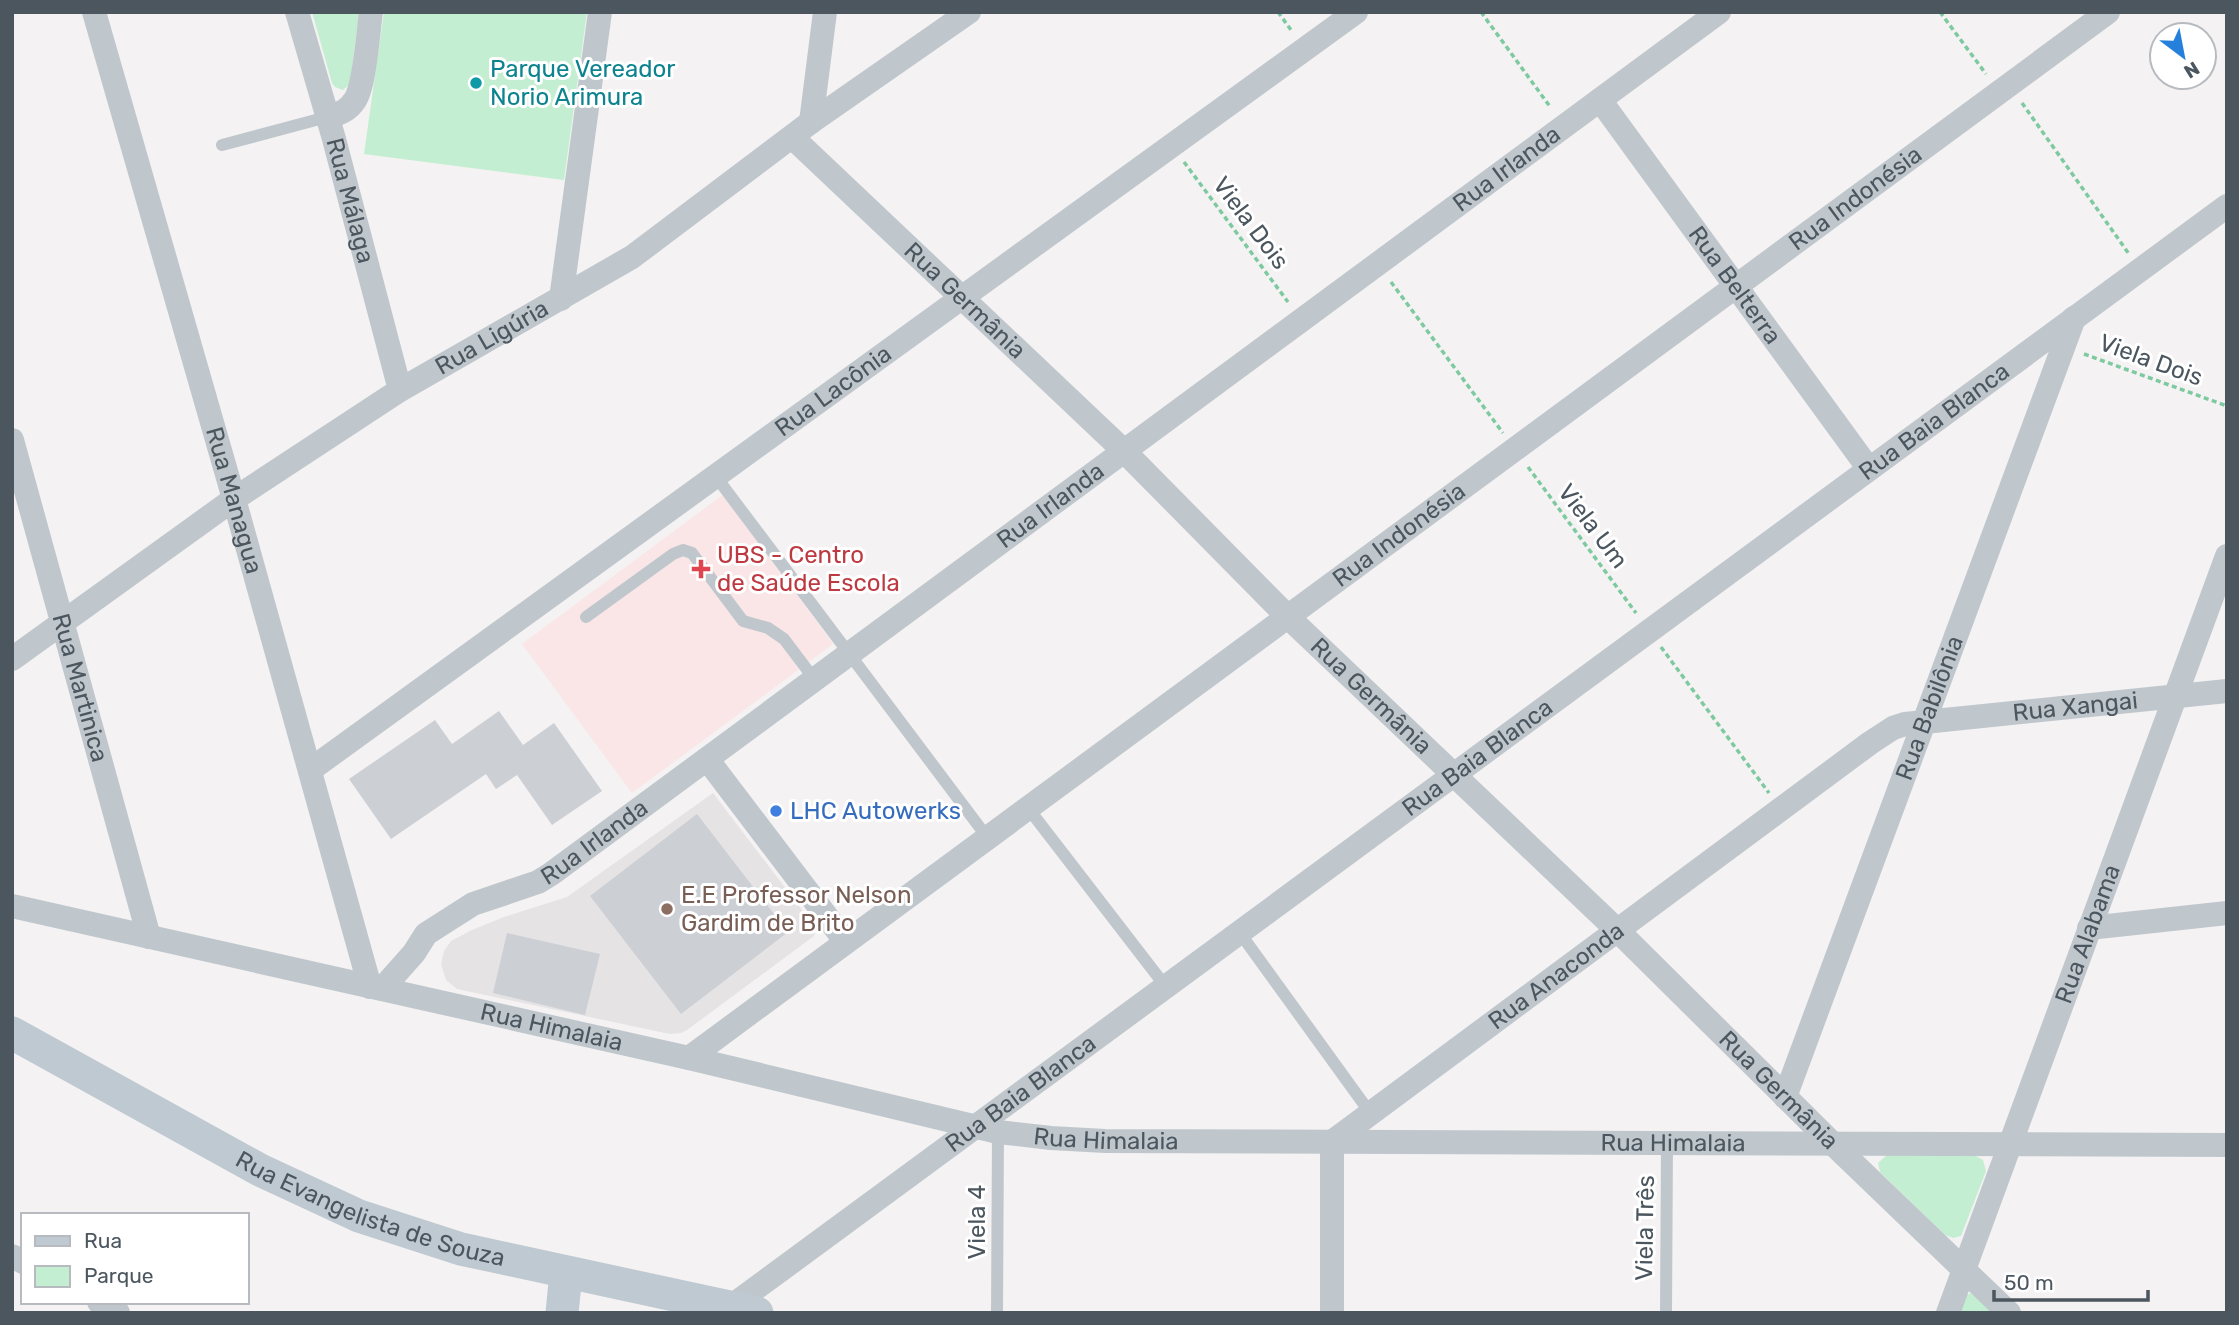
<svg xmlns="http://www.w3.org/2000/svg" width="2239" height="1325" viewBox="0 0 2239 1325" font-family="Rubik,sans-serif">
<rect width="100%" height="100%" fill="#f4f2f2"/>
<!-- education -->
<path fill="#e5e3e4" d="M713 793 815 927 814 936 687 1030 681 1033 670 1034 457 989 446 980 441 964 444 951 451 941 472 930 504 917 567 897Z"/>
<!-- medical -->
<path fill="#fae6e6" d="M724 494 833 644 632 793 522 644Z"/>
<!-- green -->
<g fill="#c4eed2">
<path d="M312 12H359L350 84 343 90 335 87 332 83Z"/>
<path d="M384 12H587L564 180 364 154Z"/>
<path d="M1887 1155H1974L1983 1160 1986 1171 1961 1236 1953 1238 1945 1235 1880 1172 1878 1163Z"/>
<path d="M1971 1293 1993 1313H1960L1967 1295Z"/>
</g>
<!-- building -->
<g fill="#cccfd4">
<path d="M499 711 523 745 554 723 602 791 552 825 517 775 496 789 486 774 391 839 349 779 435 720 452 744Z"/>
<path d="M697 814 788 932 681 1014 590 896Z"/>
<path d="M507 933 600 954 585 1015 493 993Z"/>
</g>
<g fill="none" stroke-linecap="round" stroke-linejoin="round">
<!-- path -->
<g stroke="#7ecaa0" stroke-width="3.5" stroke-dasharray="5 3.5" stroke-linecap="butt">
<path d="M1278 12 1291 30"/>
<path d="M1481 12 1551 108"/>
<path d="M1940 12 1986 74"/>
<path d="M2022 103 2129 254"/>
<path d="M1184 162 1288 302"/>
<path d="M1391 282 1503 433"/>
<path d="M2084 354 2227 406"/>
<path d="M1528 467 1636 613"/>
<path d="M1661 647 1769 793"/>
</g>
<!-- lane -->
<g stroke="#bfc7cd" stroke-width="12">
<path d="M222 145 327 117"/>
<path d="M717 478 987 837"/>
<path d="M586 617 673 554 683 550 692 553 743 621 768 628 784 639 815 680"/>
<path d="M1028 808 1166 987"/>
<path d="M1240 933 1371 1114"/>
<path d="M997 1313 998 1132"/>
<path d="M1666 1313 1667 1143"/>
</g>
<!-- street -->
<g stroke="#bfc7cd" stroke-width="24">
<path id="s1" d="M94 12 234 499 370 987"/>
<path id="s2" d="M297 12 334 139 400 390"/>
<path id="s3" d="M1600 100 1869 469"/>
<path d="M327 117C339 114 348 111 355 100 365 85 368 32 371 12"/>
<path d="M811 122 825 12"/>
<path id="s4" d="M792 137 1124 451 1288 617 1617 930 1832 1143 2009 1313"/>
<path d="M561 299 600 12"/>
<path id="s5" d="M12 440 149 937"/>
<path id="s6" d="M12 659 234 499 400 390 632 257 811 122 969 12"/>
<path d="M707 759 846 942"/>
<path id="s7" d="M310 770 1356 12"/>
<path id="s8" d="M12 906 689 1058 998 1132 1051 1138 1105 1141 2227 1145"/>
<path d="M2089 928 2227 913"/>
<path id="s9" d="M382 989 414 953 426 934 473 904 538 882 551 874 1719 12"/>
<path id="s10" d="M689 1058 2108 12"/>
<path id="s11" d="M1785 1097 2074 318"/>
<path d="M12 1256 23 1262"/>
<path d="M99 1302 118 1313"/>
<path id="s12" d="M729 1308 2227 206"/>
<path id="s13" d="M1332 1313V1142L1870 743 1893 728 1905 724 2227 691"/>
<path id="s14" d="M1948 1313 2227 556"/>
</g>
<!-- secondary -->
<g stroke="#bfc9d2" stroke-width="33">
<path id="s15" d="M12 1033 260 1170 359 1216 461 1249 757 1313"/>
<path d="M562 1313 566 1273"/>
</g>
</g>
<!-- markers -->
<circle fill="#0f9aa8" stroke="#fff" stroke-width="2.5" cx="476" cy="83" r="7"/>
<path fill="#e0444e" stroke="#fff" stroke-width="2.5" d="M697.5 558.5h7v7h7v7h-7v7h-7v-7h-7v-7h7z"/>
<circle fill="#3f7fe0" stroke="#fff" stroke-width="2.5" cx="776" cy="811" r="7"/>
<circle fill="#8d6e63" stroke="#fff" stroke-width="2.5" cx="667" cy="909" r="7"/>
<g text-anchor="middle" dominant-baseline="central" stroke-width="6" stroke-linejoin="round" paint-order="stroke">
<!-- culture labels -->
<g font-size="24" fill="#0d838f" stroke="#fff" text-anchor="start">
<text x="490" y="69">Parque Vereador<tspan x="490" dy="28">Norio Arimura</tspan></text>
</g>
<!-- street labels -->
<g font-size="24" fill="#4b565f" stroke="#fff">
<text stroke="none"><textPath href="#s9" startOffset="1398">Rua Irlanda</textPath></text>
<text stroke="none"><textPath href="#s10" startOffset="1449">Rua Indonésia</textPath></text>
<text stroke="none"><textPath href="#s2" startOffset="196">Rua Málaga</textPath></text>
<text transform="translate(1251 223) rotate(53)">Viela Dois</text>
<text stroke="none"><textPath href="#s3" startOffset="229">Rua Belterra</textPath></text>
<text stroke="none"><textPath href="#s4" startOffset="238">Rua Germânia</textPath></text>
<text stroke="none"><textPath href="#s6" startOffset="578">Rua Ligúria</textPath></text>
<text transform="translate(2151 360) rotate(20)">Viela Dois</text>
<text stroke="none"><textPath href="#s7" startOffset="646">Rua Lacônia</textPath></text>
<text stroke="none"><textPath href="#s12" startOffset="1496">Rua Baia Blanca</textPath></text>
<text stroke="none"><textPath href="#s1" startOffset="508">Rua Managua</textPath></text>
<text stroke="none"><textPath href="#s9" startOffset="831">Rua Irlanda</textPath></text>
<text transform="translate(1593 526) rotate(53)">Viela Um</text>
<text stroke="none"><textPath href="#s10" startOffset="882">Rua Indonésia</textPath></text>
<text stroke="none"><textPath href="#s5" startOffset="257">Rua Martinica</textPath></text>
<text stroke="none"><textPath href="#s4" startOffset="805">Rua Germânia</textPath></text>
<text stroke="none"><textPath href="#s13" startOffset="1052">Rua Xangai</textPath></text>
<text stroke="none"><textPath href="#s11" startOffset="415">Rua Babilônia</textPath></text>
<text stroke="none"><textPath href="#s12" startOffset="929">Rua Baia Blanca</textPath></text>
<text stroke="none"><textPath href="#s9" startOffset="264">Rua Irlanda</textPath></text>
<text stroke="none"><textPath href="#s14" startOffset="404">Rua Alabama</textPath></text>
<text stroke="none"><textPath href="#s13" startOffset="450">Rua Anaconda</textPath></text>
<text stroke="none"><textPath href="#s8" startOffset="553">Rua Himalaia</textPath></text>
<text stroke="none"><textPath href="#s4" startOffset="1372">Rua Germânia</textPath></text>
<text stroke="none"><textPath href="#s12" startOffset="362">Rua Baia Blanca</textPath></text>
<text stroke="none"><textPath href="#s8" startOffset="1120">Rua Himalaia</textPath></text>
<text stroke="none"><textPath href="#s8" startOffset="1687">Rua Himalaia</textPath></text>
<text stroke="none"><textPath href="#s15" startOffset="401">Rua Evangelista de Souza</textPath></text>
<text transform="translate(977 1222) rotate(-90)">Viela 4</text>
<text transform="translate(1645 1228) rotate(-89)">Viela Três</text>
</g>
<!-- health labels -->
<g font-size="24" fill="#be3a42" stroke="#fff" text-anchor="start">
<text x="717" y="555">UBS - Centro<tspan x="717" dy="28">de Saúde Escola</tspan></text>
</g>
<!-- shop labels -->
<g font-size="24" fill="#366cbe" stroke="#fff" text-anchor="start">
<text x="790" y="811">LHC Autowerks</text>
</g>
<!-- education labels -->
<g font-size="24" fill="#785e54" stroke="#fff" text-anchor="start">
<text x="681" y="895">E.E Professor Nelson<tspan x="681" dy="28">Gardim de Brito</tspan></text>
</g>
</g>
<!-- border -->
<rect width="2239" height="1325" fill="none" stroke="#4b565f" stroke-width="28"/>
<!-- legend -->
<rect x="21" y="1213" width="228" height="91" fill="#ffffff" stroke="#b7bbbf" stroke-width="2"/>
<rect x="35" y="1236" width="35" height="10" fill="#bfc9d2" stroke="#b7bbbf" stroke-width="2"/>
<text x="84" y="1248" font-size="21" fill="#4b565f">Rua</text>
<rect x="35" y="1266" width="35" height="21" fill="#c4eed2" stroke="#b7bbbf" stroke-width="2"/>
<text x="84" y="1283" font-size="21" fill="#4b565f">Parque</text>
<!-- north arrow -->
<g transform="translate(2183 56) rotate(148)"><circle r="33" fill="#ffffff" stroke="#b7bbbf" stroke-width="2"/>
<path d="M0-5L12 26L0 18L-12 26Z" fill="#2580db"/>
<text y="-10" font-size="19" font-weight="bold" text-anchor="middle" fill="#4b565f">N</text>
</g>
<!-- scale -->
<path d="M1994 1290v10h154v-10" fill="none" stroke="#4b565f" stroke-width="3.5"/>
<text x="2004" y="1290" font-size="21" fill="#4b565f" stroke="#ffffff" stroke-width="5" paint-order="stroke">50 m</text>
</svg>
